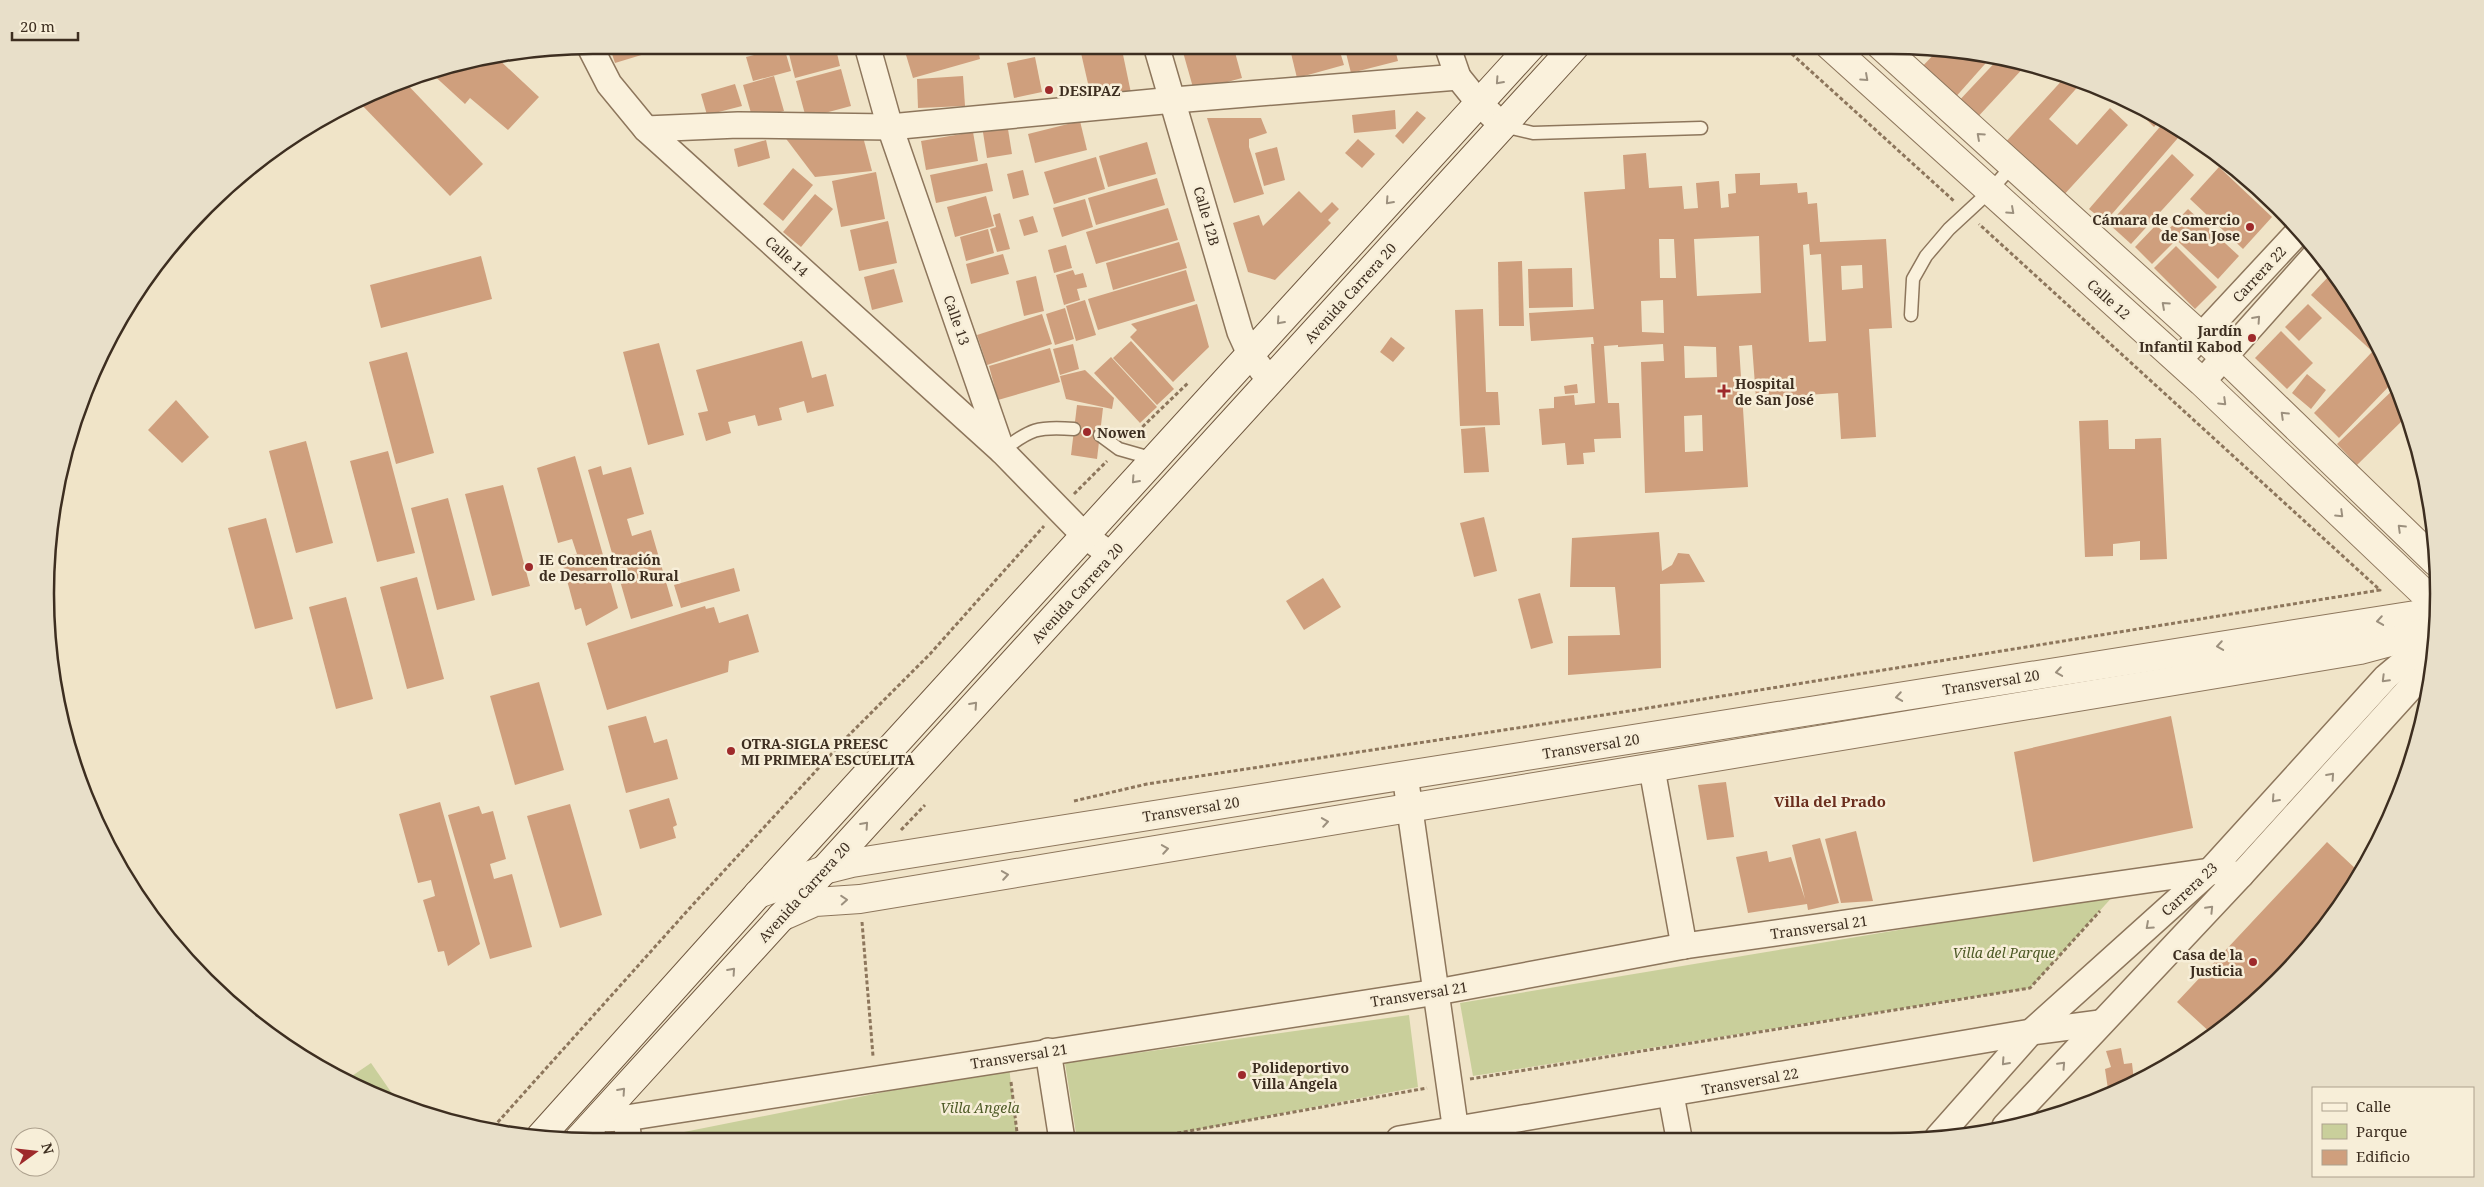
<svg xmlns="http://www.w3.org/2000/svg" width="2484" height="1187" viewBox="0 0 2484 1187" font-family="'Noto Serif',serif">
<rect width="100%" height="100%" fill="#f0e4c8"/>
<!-- green -->
<g fill="#c9cf9b">
<path d="M2115 894 2030 988 1473 1076 1460 1003Z"/>
<path d="M1409 1015 1418 1087 1143 1140H1077L1065 1063Z"/>
<path d="M371 1063 400 1105 383 1100 346 1080Z"/>
<path d="M1009 1067 1018 1141 649 1142V1139Z"/>
</g>
<!-- building -->
<g fill="#cf9f7d" fill-rule="evenodd">
<path d="M609 45H645L648 53 615 63Z"/>
<path d="M732 45H746L747 46 733 49Z"/>
<path d="M752 45H767L768 51 784 47 791 71 753 81 746 57 754 55Z"/>
<path d="M790 45H835L840 66 795 78 787 46Z"/>
<path d="M903 45H977L980 59 913 78Z"/>
<path d="M1121 45 1131 93 1092 101 1081 53Z"/>
<path d="M1181 45H1233L1242 78 1194 91Z"/>
<path d="M1289 45H1338L1344 65 1297 78Z"/>
<path d="M1344 45H1394L1398 61 1351 73Z"/>
<path d="M1938 50 1993 55 1953 100 1919 70Z"/>
<path d="M487 55H494L539 97 508 130 470 98 465 104 429 71Z"/>
<path d="M2001 56 2027 64 1974 121 1956 104Z"/>
<path d="M1035 57 1042 92 1014 98 1007 63Z"/>
<path d="M841 69 851 106 806 118 796 81Z"/>
<path d="M774 76 784 111 753 120 743 85Z"/>
<path d="M963 76 965 106 918 108 917 79Z"/>
<path d="M2066 76 2083 81 2049 119 2077 145 2110 108 2128 125 2061 198 2003 145Z"/>
<path d="M403 80 483 164 450 196 358 101Z"/>
<path d="M735 84 742 106 707 115 701 94Z"/>
<path d="M2129 102 2161 119 2154 127Z"/>
<path d="M1395 110 1396 129 1354 133 1352 115Z"/>
<path d="M1417 111 1426 118 1403 144 1395 136Z"/>
<path d="M1207 118H1261L1267 133 1249 139V147L1264 194 1234 203Z"/>
<path d="M1080 121 1087 150 1035 163 1028 134Z"/>
<path d="M2165 121 2184 131 2105 222 2089 209Z"/>
<path d="M1007 123 1012 154 987 158 982 126Z"/>
<path d="M973 132 978 161 926 170 921 141Z"/>
<path d="M862 133 872 171 815 177 784 136Z"/>
<path d="M1358 139 1375 154 1362 168 1345 153Z"/>
<path d="M766 140 770 158 738 167 734 149Z"/>
<path d="M1147 142 1156 174 1108 187 1099 156Z"/>
<path d="M1277 147 1285 180 1264 186 1255 153Z"/>
<path d="M1646 153 1649 188 1682 186 1684 209 1698 208 1696 183 1719 181 1721 208 1729 207 1728 194 1736 193 1735 174 1760 173V185L1797 183 1798 193 1807 192 1808 204 1817 203 1820 242 1886 239 1892 328 1869 329 1876 437 1841 439 1838 393 1756 398 1752 345 1739 346 1748 487 1645 493 1641 362 1664 361 1663 344 1618 347V345L1604 346 1608 403H1619L1621 438 1594 439 1595 452 1583 453 1584 464 1567 465 1565 443 1542 445 1539 409 1554 408V397L1574 395 1575 405 1595 403 1591 344H1594L1593 337 1531 341 1529 313 1594 309 1584 192 1625 189 1623 155ZM1759 236 1761 293 1697 296 1694 239ZM1659 239H1674L1676 278H1660ZM1809 244 1810 255 1821 254 1826 341 1809 342 1803 245ZM1862 265 1863 288 1842 290 1841 266ZM1663 300 1664 333 1642 332 1641 301ZM1684 346 1716 347 1717 377 1685 378ZM1702 415 1703 451 1685 452 1684 416Z"/>
<path d="M2172 154 2194 175 2131 244 2109 224Z"/>
<path d="M2215 154 2279 206 2281 209 2276 215 2213 156Z"/>
<path d="M1096 157 1105 189 1054 204 1044 172Z"/>
<path d="M987 163 993 191 936 203 930 175Z"/>
<path d="M2219 167 2272 217 2243 249 2190 199Z"/>
<path d="M793 168 813 185 783 221 763 204Z"/>
<path d="M1023 170 1029 195 1013 199 1007 174Z"/>
<path d="M876 172 885 219 841 227 832 181Z"/>
<path d="M1157 178 1165 205 1096 225 1088 198Z"/>
<path d="M1299 191 1321 213 1332 202 1339 209 1328 220 1331 223 1275 280 1248 272 1233 223 1259 215 1263 226Z"/>
<path d="M815 194 833 209 801 247 783 232Z"/>
<path d="M986 196 994 226 955 237 947 207Z"/>
<path d="M1085 199 1093 227 1062 237 1053 208Z"/>
<path d="M1168 208 1178 240 1096 264 1086 232Z"/>
<path d="M2188 209 2239 256 2218 279 2167 231Z"/>
<path d="M1000 213 1010 249 997 252 990 229 996 227 993 215Z"/>
<path d="M1033 216 1038 232 1024 236 1019 220Z"/>
<path d="M888 221 897 263 859 271 850 230Z"/>
<path d="M2156 225 2174 242 2152 264 2135 247Z"/>
<path d="M988 229 994 253 966 261 960 237Z"/>
<path d="M1179 242 1187 268 1113 290 1106 263Z"/>
<path d="M1066 245 1072 268 1054 273 1048 250Z"/>
<path d="M2176 246 2217 287 2195 309 2154 268Z"/>
<path d="M1003 254 1009 274 971 284 966 264Z"/>
<path d="M481 256 492 299 381 328 370 285Z"/>
<path d="M1522 261 1524 326H1499L1498 262Z"/>
<path d="M1572 268 1573 307 1529 308 1528 269Z"/>
<path d="M894 269 903 302 872 310 864 277Z"/>
<path d="M1073 270 1075 275 1083 273 1087 287 1077 289 1080 300 1064 305 1056 275Z"/>
<path d="M1186 270 1195 301 1098 330 1088 299Z"/>
<path d="M2330 275 2348 291 2387 365 2311 295Z"/>
<path d="M1036 276 1044 311 1024 316 1016 281Z"/>
<path d="M1085 300 1096 335 1076 341 1066 306Z"/>
<path d="M1197 304 1209 347 1173 382 1130 337 1137 330 1131 324Z"/>
<path d="M2308 304 2322 318 2299 341 2285 327Z"/>
<path d="M1065 308 1074 339 1055 345 1046 314Z"/>
<path d="M1483 309 1486 392H1498L1500 425 1460 426 1455 310Z"/>
<path d="M1042 314 1052 344 987 365 977 335Z"/>
<path d="M2281 331 2313 363 2287 389 2255 358Z"/>
<path d="M1391 337 1405 348 1393 362 1380 352Z"/>
<path d="M802 341 812 378 826 374 834 406 807 413 804 401 779 408 782 420 758 426 755 415 728 422 731 433 706 441 698 413 708 411 696 370Z"/>
<path d="M1131 341 1174 389 1157 405 1113 358Z"/>
<path d="M659 343 684 435 648 445 623 352Z"/>
<path d="M1073 344 1079 369 1060 375 1053 349Z"/>
<path d="M1050 348 1060 382 998 400 989 366Z"/>
<path d="M407 352 434 453 396 464 369 362Z"/>
<path d="M2372 352 2390 370 2395 380 2339 438 2314 413Z"/>
<path d="M1111 357 1157 407 1140 423 1094 373Z"/>
<path d="M1085 370 1114 398 1112 409 1066 399 1060 376Z"/>
<path d="M2307 374 2326 390 2311 409 2292 393Z"/>
<path d="M1577 384 1578 393 1565 394 1564 386Z"/>
<path d="M2398 385 2407 416 2357 465 2337 444Z"/>
<path d="M176 400 209 437 182 463 148 430Z"/>
<path d="M1077 405 1103 408 1097 459 1071 455Z"/>
<path d="M2108 420 2109 449H2135V439L2161 438 2167 559 2140 560V541L2113 544V556L2085 557 2079 421Z"/>
<path d="M1485 427 1489 472 1464 473 1461 429Z"/>
<path d="M306 441 333 543 296 553 269 451Z"/>
<path d="M388 451 415 553 377 562 350 461Z"/>
<path d="M575 456 618 608 586 626 581 608 575 610 561 558 577 554 572 539 558 543 537 468Z"/>
<path d="M601 466 603 475 631 467 644 514 627 519 632 536 651 530 673 606 631 619 588 470Z"/>
<path d="M503 485 530 586 492 596 465 494Z"/>
<path d="M448 498 475 600 437 610 411 508Z"/>
<path d="M1484 517 1497 571 1474 577 1460 523Z"/>
<path d="M266 518 293 619 255 629 228 528Z"/>
<path d="M1659 532 1662 571 1672 565 1678 553 1689 554 1705 582 1660 584 1661 668 1568 675V636L1620 635 1615 587H1570L1572 538Z"/>
<path d="M50 542 56 568 47 570Z"/>
<path d="M734 568 740 591 681 608 674 585Z"/>
<path d="M417 577 444 679 407 689 380 587Z"/>
<path d="M1323 578 1341 607 1304 630 1286 601Z"/>
<path d="M1540 593 1553 643 1531 649 1518 599Z"/>
<path d="M346 597 373 699 336 709 309 607Z"/>
<path d="M705 606 706 609 714 607 719 623 748 614 759 652 729 661 728 672 607 710 587 643Z"/>
<path d="M539 682 564 770 515 785 490 696Z"/>
<path d="M646 716 654 743 667 739 678 779 626 793 608 726Z"/>
<path d="M2171 716 2193 828 2033 862 2014 752Z"/>
<path d="M1726 782 1734 837 1707 840 1698 785Z"/>
<path d="M669 798 677 825 673 827 676 838 640 849 629 810Z"/>
<path d="M440 802 480 944 448 966 444 951 438 952 423 900 435 896 431 880 418 883 399 814Z"/>
<path d="M570 804 602 915 560 928 527 816Z"/>
<path d="M479 806 482 814 493 811 506 859 490 864 494 879 512 874 532 947 490 959 448 815Z"/>
<path d="M1856 831 1873 901 1841 903 1825 839Z"/>
<path d="M1820 838 1839 903 1808 910 1807 904 1748 913 1736 857 1767 851 1769 862 1791 857 1805 899 1792 845Z"/>
<path d="M2327 842 2358 871 2326 927 2253 1000 2251 997 2213 1035 2177 1002Z"/>
<path d="M2121 1048 2124 1064 2132 1063 2134 1081 2109 1096 2105 1069 2111 1067 2106 1051Z"/>
</g>
<g fill="none" stroke-linecap="round" stroke-linejoin="round">
<!-- service casing -->
<g stroke="#8d765c" stroke-width="15">
<g id="service">
<path d="M1503 126 1533 133 1701 128"/>
<path d="M1911 315 1913 279 1926 256 1949 229 1989 192 2012 166"/>
<path d="M1100 435 1119 449 1154 459"/>
<path d="M1002 451C1030 429 1038 426 1074 429"/>
</g>
</g>
<!-- minor casing -->
<g stroke="#8d765c" stroke-width="28">
<g id="minor">
<path d="M589 45 609 84 646 129 1002 451"/>
<path d="M867 45 890 127 1002 451 1085 536 1111 555"/>
<path d="M1156 45 1240 332 1250 354 1270 381"/>
<path d="M1447 45 1458 77 1479 103 1503 126"/>
<path d="M646 129 738 125 890 127 1174 100 1458 77"/>
<path d="M2178 361 2299 231"/>
<path d="M2202 382 2317 253"/>
<path d="M1652 769 1684 946"/>
<path d="M1405 775 1457 1139"/>
<path d="M1048 1051 1062 1140"/>
<path d="M1671 1095 1679 1138"/>
<path d="M626 1118 629 1142"/>
<path d="M597 1119 626 1118 1437 992 1684 946 2210 871 2241 875"/>
<path d="M2005 1126 2241 875 2432 664"/>
<path d="M1938 1137 2031 1032 2210 871 2386 677 2435 636"/>
<path d="M1399 1139 2031 1032 2100 1023"/>
</g>
</g>
<!-- tertiary casing -->
<g stroke="#8d765c" stroke-width="30">
<g id="tertiary">
<path d="M1829 45 2202 382 2429 598"/>
<path d="M1880 45 2223 356 2436 562"/>
<path d="M758 894 824 870 852 863 2428 613"/>
<path d="M781 917 815 902 860 899 2360 650 2435 630"/>
</g>
</g>
<!-- secondary casing -->
<g stroke="#6f573f" stroke-width="30">
<g id="secondary">
<path d="M540 1137 758 894 1532 45"/>
<path d="M578 1140 1576 45"/>
</g>
</g>
<!-- path -->
<g stroke="#8d765c" stroke-width="3" stroke-dasharray="4 2.5" stroke-linecap="butt">
<path d="M1782 45 1954 201"/>
<path d="M1133 436 1188 383"/>
<path d="M1074 494 1107 461"/>
<path d="M1074 801 1147 784 1623 712 2380 590 1979 224"/>
<path d="M901 830 925 805"/>
<path d="M862 922 873 1056"/>
<path d="M1470 1079 2030 988 2100 911"/>
<path d="M1011 1082 1018 1141"/>
<path d="M489 1132 688 910 848 736 930 654 1044 526"/>
<path d="M1139 1140 1427 1088"/>
</g>
<!-- service -->
<use href="#service" stroke="#faf1dc" stroke-width="12"/>
<!-- minor -->
<use href="#minor" stroke="#faf1dc" stroke-width="25"/>
<!-- tertiary -->
<use href="#tertiary" stroke="#faf1dc" stroke-width="28"/>
<!-- secondary -->
<use href="#secondary" stroke="#faf1dc" stroke-width="28"/>
</g>
<!-- one-way arrows -->
<defs><path id="oneway-chevron" d="M-2-3.5L2.5 0L-2 3.5" fill="none" stroke-width="1.6" stroke-linecap="round" stroke-linejoin="round" transform="scale(1.25)"/></defs>
<g stroke="#9c907e">
<use href="#oneway-chevron" transform="translate(1865 78) rotate(42)"/>
<use href="#oneway-chevron" transform="translate(1499 81) rotate(132)"/>
<use href="#oneway-chevron" transform="translate(1980 136) rotate(-138)"/>
<use href="#oneway-chevron" transform="translate(1389 201) rotate(132)"/>
<use href="#oneway-chevron" transform="translate(2011 211) rotate(42)"/>
<use href="#oneway-chevron" transform="translate(2165 305) rotate(-138)"/>
<use href="#oneway-chevron" transform="translate(2257 319) rotate(-48)"/>
<use href="#oneway-chevron" transform="translate(1280 321) rotate(132)"/>
<use href="#oneway-chevron" transform="translate(2223 402) rotate(44)"/>
<use href="#oneway-chevron" transform="translate(2284 415) rotate(-136)"/>
<use href="#oneway-chevron" transform="translate(1135 480) rotate(132)"/>
<use href="#oneway-chevron" transform="translate(2340 514) rotate(44)"/>
<use href="#oneway-chevron" transform="translate(2401 528) rotate(-136)"/>
<use href="#oneway-chevron" transform="translate(2380 621) rotate(171)"/>
<use href="#oneway-chevron" transform="translate(2220 646) rotate(171)"/>
<use href="#oneway-chevron" transform="translate(2059 672) rotate(171)"/>
<use href="#oneway-chevron" transform="translate(2385 679) rotate(135)"/>
<use href="#oneway-chevron" transform="translate(1899 697) rotate(171)"/>
<use href="#oneway-chevron" transform="translate(974 705) rotate(-48)"/>
<use href="#oneway-chevron" transform="translate(2331 776) rotate(-48)"/>
<use href="#oneway-chevron" transform="translate(2275 799) rotate(132)"/>
<use href="#oneway-chevron" transform="translate(1325 822) rotate(-9)"/>
<use href="#oneway-chevron" transform="translate(865 825) rotate(-48)"/>
<use href="#oneway-chevron" transform="translate(1165 849) rotate(-9)"/>
<use href="#oneway-chevron" transform="translate(1005 875) rotate(-9)"/>
<use href="#oneway-chevron" transform="translate(844 900) rotate(-4)"/>
<use href="#oneway-chevron" transform="translate(2210 909) rotate(-46)"/>
<use href="#oneway-chevron" transform="translate(2149 926) rotate(138)"/>
<use href="#oneway-chevron" transform="translate(732 971) rotate(-48)"/>
<use href="#oneway-chevron" transform="translate(2005 1062) rotate(132)"/>
<use href="#oneway-chevron" transform="translate(2062 1065) rotate(-47)"/>
<use href="#oneway-chevron" transform="translate(622 1091) rotate(-48)"/>
</g>
<!-- markers -->
<g fill="#9e2a2b" stroke="#f7eed8" stroke-width="2">
<circle cx="1049" cy="90" r="5"/>
<circle cx="2250" cy="227" r="5"/>
<circle cx="2252" cy="338" r="5"/>
<path d="M1721.5 383.5h5v5h5v5h-5v5h-5v-5h-5v-5h5z"/>
<circle cx="1087" cy="432" r="5"/>
<circle cx="529" cy="567" r="5"/>
<circle cx="731" cy="751" r="5"/>
<circle cx="2253" cy="962" r="5"/>
<circle cx="1242" cy="1075" r="5"/>
</g>
<g text-anchor="middle" dominant-baseline="central" stroke-width="5" stroke-linejoin="round" paint-order="stroke">
<!-- poi labels -->
<g font-size="14" font-weight="bold" fill="#3d2e20" stroke="#f7eed8" text-anchor="start">
<text x="1059" y="90">DESIPAZ</text>
<text x="2240" y="219" text-anchor="end">Cámara de Comercio<tspan x="2240" dy="16">de San Jose</tspan></text>
<text x="2242" y="330" text-anchor="end">Jardín<tspan x="2242" dy="16">Infantil Kabod</tspan></text>
<text x="1735" y="383">Hospital<tspan x="1735" dy="16">de San José</tspan></text>
<text x="1097" y="432">Nowen</text>
<text x="539" y="559">IE Concentración<tspan x="539" dy="16">de Desarrollo Rural</tspan></text>
<text x="741" y="743">OTRA-SIGLA PREESC<tspan x="741" dy="16">MI PRIMERA ESCUELITA</tspan></text>
<text x="2243" y="954" text-anchor="end">Casa de la<tspan x="2243" dy="16">Justicia</tspan></text>
<text x="1252" y="1067">Polideportivo<tspan x="1252" dy="16">Villa Angela</tspan></text>
</g>
<!-- street labels -->
<g font-size="14" fill="#3d2e20" stroke="#f7eed8">
<text transform="translate(1207 216) rotate(74)">Calle 12B</text>
<text transform="translate(787 256) rotate(42)">Calle 14</text>
<text transform="translate(2259 274) rotate(-47)">Carrera 22</text>
<text transform="translate(1350 293) rotate(-48)">Avenida Carrera 20</text>
<text transform="translate(2109 299) rotate(42)">Calle 12</text>
<text transform="translate(957 320) rotate(71)">Calle 13</text>
<text transform="translate(1077 593) rotate(-48)">Avenida Carrera 20</text>
<text transform="translate(1991 682) rotate(-9)">Transversal 20</text>
<text transform="translate(1591 746) rotate(-9)">Transversal 20</text>
<text transform="translate(1191 809) rotate(-9)">Transversal 20</text>
<text transform="translate(2189 889) rotate(-43)">Carrera 23</text>
<text transform="translate(804 892) rotate(-48)">Avenida Carrera 20</text>
<text transform="translate(1819 927) rotate(-8)">Transversal 21</text>
<text transform="translate(1419 994) rotate(-9)">Transversal 21</text>
<text transform="translate(1019 1056) rotate(-9)">Transversal 21</text>
<text transform="translate(1750 1081) rotate(-10)">Transversal 22</text>
</g>
<!-- park labels -->
<g font-size="14" font-style="italic" fill="#4d5a26" stroke="#f7eed8">
<text x="2004" y="952">Villa del Parque</text>
<text x="980" y="1107">Villa Angela</text>
</g>
<!-- neighbourhood labels -->
<g font-size="15" font-weight="bold" fill="#6b2e1e" stroke="#f7eed8">
<text x="1830" y="801">Villa del Prado</text>
</g>
</g>
<!-- crop -->
<path d="M0 0H2484V1187H0ZM593 54H1891A539 539 0 0 1 2430 593V594A539 539 0 0 1 1891 1133H593A539 539 0 0 1 54 594V593A539 539 0 0 1 593 54Z" fill="#e8dfc9" fill-rule="evenodd"/>
<path fill="none" stroke="#3d2e20" stroke-width="2.5" d="M593 54H1891A539 539 0 0 1 2430 593V594A539 539 0 0 1 1891 1133H593A539 539 0 0 1 54 594V593A539 539 0 0 1 593 54Z"/>
<!-- legend -->
<rect x="2312" y="1087" width="162" height="90" fill="#f7eed8" stroke="#ada18e"/>
<rect x="2322" y="1103" width="25" height="8" fill="#faf1dc" stroke="#ada18e"/>
<text x="2356" y="1112" font-size="15" fill="#3d2e20">Calle</text>
<rect x="2322" y="1124" width="25" height="15" fill="#c9cf9b" stroke="#ada18e"/>
<text x="2356" y="1137" font-size="15" fill="#3d2e20">Parque</text>
<rect x="2322" y="1150" width="25" height="15" fill="#cf9f7d" stroke="#ada18e"/>
<text x="2356" y="1162" font-size="15" fill="#3d2e20">Edificio</text>
<!-- north arrow -->
<g transform="translate(35 1152) rotate(75)"><circle r="24" fill="#f7eed8" stroke="#ada18e"/>
<path d="M0-4L9 19L0 12L-9 19Z" fill="#9e2a2b"/>
<text y="-8" font-size="14" font-weight="bold" text-anchor="middle" fill="#3d2e20">N</text>
</g>
<!-- scale -->
<path d="M12 32v8h66v-8" fill="none" stroke="#3d2e20" stroke-width="2.5"/>
<text x="20" y="32" font-size="15" fill="#3d2e20" stroke="#f7eed8" stroke-width="4" paint-order="stroke">20 m</text>
</svg>
